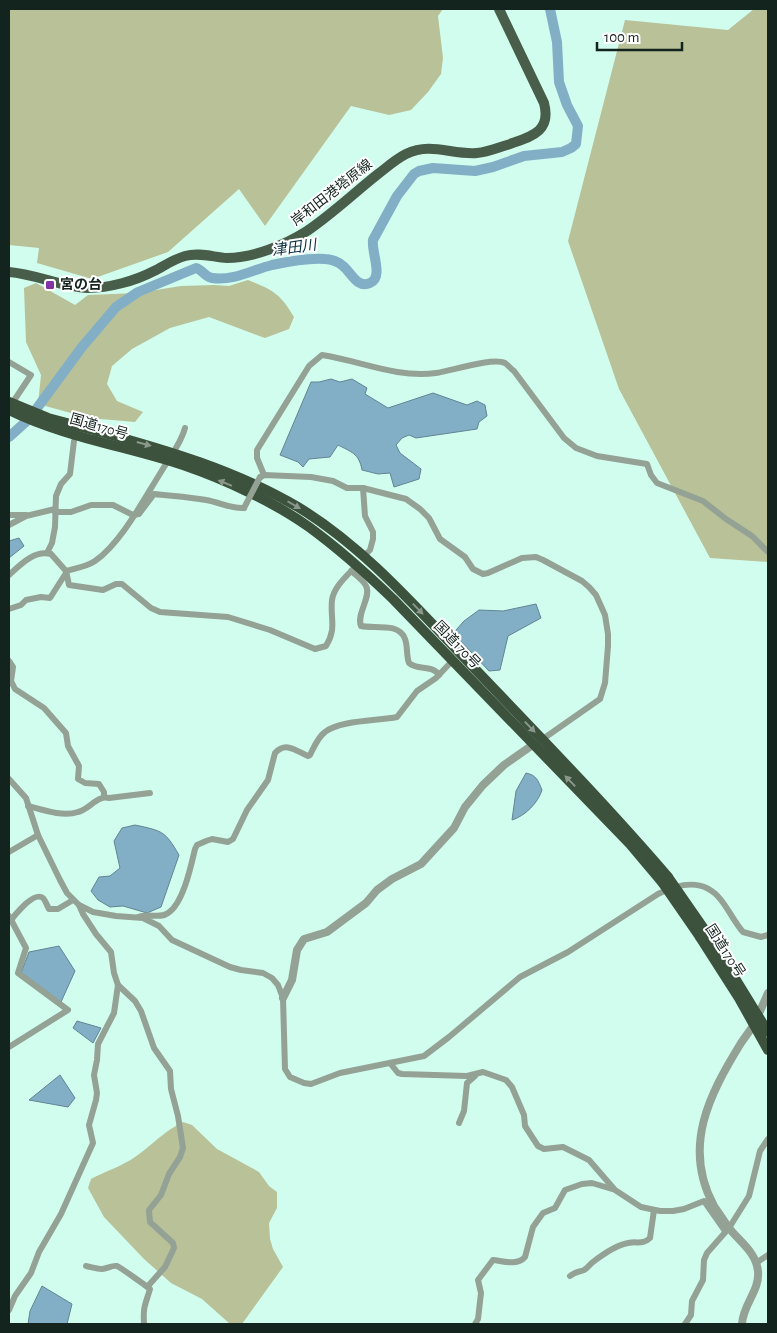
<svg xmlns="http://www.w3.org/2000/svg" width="777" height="1333" viewBox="0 0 777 1333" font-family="'Alegreya Sans','Noto Sans JP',sans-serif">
<rect width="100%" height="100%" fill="#d1fdef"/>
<!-- forest -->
<g fill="#b8c198">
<path d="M9 9H443L438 16 443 58 441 74 428 92 411 110 389 115 351 106 265 226 239 189 168 252 92 279 37 263 39 248 9 245Z"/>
<path d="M754 9H768V562L710 558 619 389 568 241 625 20 728 30Z"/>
<path d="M248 280C273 290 280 293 294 317L289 329 265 338 209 317 170 328 132 349 112 366 107 384 117 401 143 412 135 422 89 418 38 404 41 375 26 342 24 288 36 283 75 305 88 295 137 293 181 286 214 285 229 286Z"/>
<path d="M183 1122 192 1125 217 1149 259 1172 269 1186 277 1192V1208L269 1223 270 1239 273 1249 283 1267 242 1324H230L202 1299 171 1283 144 1259 104 1217 88 1188 91 1179C104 1172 124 1165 135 1157 151 1146 164 1131 183 1122Z"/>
</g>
<!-- water -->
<g fill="#82afc5" stroke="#618593">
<path d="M331 379 340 382 352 379 367 388 365 394 388 408 433 393 467 405 477 401 485 405 487 416 479 422 477 429 416 438 409 435 402 438 396 445 400 453 421 469 419 479 394 487 390 473 378 474 362 470C359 453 351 452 338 445L330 457 309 459 303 467 298 462 280 455 311 382H319Z"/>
<path d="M19 538 24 546 9 558V541Z"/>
<path d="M536 604 541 618 508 636 500 670 489 671 455 635 456 630 464 621 479 610 503 611Z"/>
<path d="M526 773C536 775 538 780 542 790 538 803 525 816 512 820L516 791Z"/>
<path d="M135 825C163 831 165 831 179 855L161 907 147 913 123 906 110 907 98 900 91 891 99 877 110 876 120 868 114 841 122 828Z"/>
<path d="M59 946 75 971 61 1002 21 973 29 952Z"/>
<path d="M77 1021 101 1028 93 1043 73 1028Z"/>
<path d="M60 1075 75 1098 68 1107 29 1100Z"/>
<path d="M42 1286 72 1304 67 1324H28L30 1311Z"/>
</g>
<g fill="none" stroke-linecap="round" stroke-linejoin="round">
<!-- river -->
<path stroke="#82afc5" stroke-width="10" d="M9 437 29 419 82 347 116 307 138 292 196 268C203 270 205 277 212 278 234 281 252 270 272 265 286 262 311 258 325 259 331 259 339 262 343 266 351 272 357 289 370 283 384 277 371 252 373 240L397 196 414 174 419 171 433 168 475 171 493 167 524 156 562 152 571 148 576 144 578 126 567 105 559 82 557 42 550 9"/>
<!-- minor -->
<g stroke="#94a195" stroke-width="6">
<path d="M9 362 31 375 11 405"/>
<path d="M264 475 257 458V450L309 366 322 355C361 361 395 378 436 373 451 371 492 357 505 363 508 365 511 369 514 371L564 438 576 448 597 456 647 464 651 475 657 483 703 501 726 519 752 536 768 552"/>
<path d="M261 477 264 475 311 477 333 481 347 488H363L406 499 420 509 429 518 440 539 465 557 473 569 483 574 488 573 522 558 536 557 543 560 582 581 589 587 596 595 605 615 608 634V646L605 683 600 699 540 741"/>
<path d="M363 488 365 516 373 532V539L370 550 364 556"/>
<path d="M55 512H71L91 505H113L133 515 139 514 154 494C171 496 188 497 206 500 219 502 231 509 244 508"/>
<path d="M9 515H26"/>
<path d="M9 525 26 516 55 509"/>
<path d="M47 553 52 543 55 527 56 496 61 484 70 474 74 441"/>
<path d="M66 571C76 568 86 567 95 561 121 543 144 499 161 472 169 458 181 444 185 428"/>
<path d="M351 571C356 575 363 580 366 586 372 596 356 614 361 626 374 629 399 622 405 639 408 647 406 655 409 663 418 671 432 664 439 675"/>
<path d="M9 575C21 564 34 550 51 554L66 571 69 585 103 590 116 584H122L151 608 160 612 228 617 270 630 315 649 326 646C337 628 330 619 332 600 334 586 348 575 357 565"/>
<path d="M9 609 21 605 26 600 41 597 50 598 66 573"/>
<path d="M9 661 13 667 11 681 15 689 44 708 66 733 68 746 79 766 78 779 85 783 99 784 104 792V797"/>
<path d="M9 779 26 798 38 835 60 880 67 893 79 905 93 912 116 916 143 918 159 926 172 940 230 967 241 970 263 973 272 978 278 985 283 998 285 1069 290 1077 304 1083 311 1084 340 1073 424 1056 449 1037 520 977 568 952 658 894C680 883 704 878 721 900 729 910 735 923 743 932L761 937 768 935"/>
<path d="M28 806C43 810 63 817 78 812 90 809 97 795 109 798L150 793"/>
<path d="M9 852 38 835"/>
<path d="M9 916 26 948 18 973 68 1010 9 1047"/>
<path d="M138 917C149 913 160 919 168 913 183 904 191 866 195 849L197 845 206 841 212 839 228 842 233 839 247 810 268 780 275 753C286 741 296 751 308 756L310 755C314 747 318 737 325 732 340 720 378 721 397 717L417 691 436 678 453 660"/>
<path d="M11 920C16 914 34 891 43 898 46 901 47 906 49 909H58L73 900"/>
<path d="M118 985 135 1001 141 1011 154 1048 170 1071 171 1089 178 1116 183 1148 180 1157 169 1174 161 1195 149 1210 150 1222 173 1243 174 1248 165 1267 148 1286"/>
<path d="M390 1063 398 1073 402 1074 467 1076 483 1072 506 1080 512 1087 524 1115 525 1126 538 1146 544 1149 563 1147 589 1160 615 1190 641 1207 660 1211H673L684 1209 704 1201 725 1231"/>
<path d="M459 1123 464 1111 467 1083 475 1076"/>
<path d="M756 1263 768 1255"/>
<path d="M86 1266C91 1267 97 1269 102 1269 107 1269 112 1265 117 1266 120 1267 149 1288 150 1289 145 1306 143 1306 144 1324"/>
<path d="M570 1276C575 1272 579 1272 584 1270 588 1268 590 1264 593 1262 602 1255 617 1245 628 1243 637 1241 643 1245 650 1238L654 1210"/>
<path d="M9 1310 15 1296 31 1273 39 1252 61 1214 93 1143 89 1125 96 1100 97 1093 94 1075 97 1060 98 1044 114 1013 118 985 114 973 111 952 96 934 83 914 79 905"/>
<path d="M475 1324 478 1319 481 1293 478 1280 493 1260C503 1261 517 1266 525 1257L533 1227 543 1213 555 1208 565 1190 582 1184 592 1183 612 1189"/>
<path d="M685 1324 691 1315 692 1301 703 1280 704 1260 707 1253 729 1228 749 1196 760 1151 768 1139"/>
</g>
<!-- tertiary -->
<g stroke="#94a195" stroke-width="8">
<path d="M283 998 292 980 297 950 304 939 327 932 366 903 377 890 392 879 421 864 454 828 465 807 483 785 504 765 534 744"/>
<path d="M742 1324C743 1304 760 1291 758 1271 756 1252 740 1242 729 1228 724 1221 719 1213 714 1206 682 1147 709 1095 741 1043 745 1037 750 1031 754 1024 759 1014 763 1004 768 993"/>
</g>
<!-- primary -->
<path stroke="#495e4a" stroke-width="10" d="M9 272C36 274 61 287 88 288 109 288 135 281 154 271 164 266 174 259 185 256 199 252 213 257 227 258 253 258 285 245 307 231 332 214 354 193 378 174 387 167 396 159 406 154 431 142 452 155 477 153 488 152 497 148 507 145 529 137 552 133 544 103L499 9"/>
<!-- trunk -->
<g stroke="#3c523d" stroke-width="10">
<path d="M9 410C64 437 125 446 183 465 224 479 274 502 309 527 339 549 366 573 393 599L630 844 662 882"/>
<path d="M97 431C166 450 235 470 298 507 367 549 420 612 476 670 541 738 607 806 668 877"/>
<path d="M709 936 768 1032"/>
<path d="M700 937 739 998 768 1050"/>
</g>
<!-- minor-bridge -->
<path stroke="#94a195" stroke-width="6" d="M244 508 260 477"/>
<!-- trunk-bridge -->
<g stroke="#3c523d" stroke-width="10">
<path d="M9 402 48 418 97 431"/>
<path d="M668 877 709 936"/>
<path d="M662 882 700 937"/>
</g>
</g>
<!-- one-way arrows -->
<defs><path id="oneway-solid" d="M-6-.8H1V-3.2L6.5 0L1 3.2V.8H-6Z" transform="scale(1.25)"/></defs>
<g fill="#8a978b">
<use href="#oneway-solid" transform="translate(144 444) rotate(15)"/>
<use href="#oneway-solid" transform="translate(225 483) rotate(-158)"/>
<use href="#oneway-solid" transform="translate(294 505) rotate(30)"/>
<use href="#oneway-solid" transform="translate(418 609) rotate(46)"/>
<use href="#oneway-solid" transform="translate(530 727) rotate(46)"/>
<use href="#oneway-solid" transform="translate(570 781) rotate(-134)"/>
</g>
<!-- markers -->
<rect fill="#8233a4" stroke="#fff" stroke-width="2" x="45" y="280" width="10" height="10" rx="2.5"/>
<g text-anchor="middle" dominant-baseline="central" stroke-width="4" stroke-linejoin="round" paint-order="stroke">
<!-- street labels -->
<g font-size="14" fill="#13241f" stroke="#fff">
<text transform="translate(332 193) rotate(-38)">岸和田港塔原線</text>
<text transform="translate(99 427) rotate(16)">国道170号</text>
<text transform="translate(457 645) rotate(46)">国道170号</text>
<text transform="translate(725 951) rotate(57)">国道170号</text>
</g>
<!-- poi labels -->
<g font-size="14" font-weight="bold" fill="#13241f" stroke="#fff" text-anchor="start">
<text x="60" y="285">宮の台</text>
</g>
<!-- water labels -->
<g font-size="15" font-style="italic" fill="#062f3f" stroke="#fff">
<text transform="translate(294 248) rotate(-8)">津田川</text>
</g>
</g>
<!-- border -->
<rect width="777" height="1333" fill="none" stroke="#13241f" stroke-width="20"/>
<!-- scale -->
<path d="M597 42v8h85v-8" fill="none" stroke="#13241f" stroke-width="2.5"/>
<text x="604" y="42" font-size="15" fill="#13241f" stroke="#ffffff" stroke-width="4" paint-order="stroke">100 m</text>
</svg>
